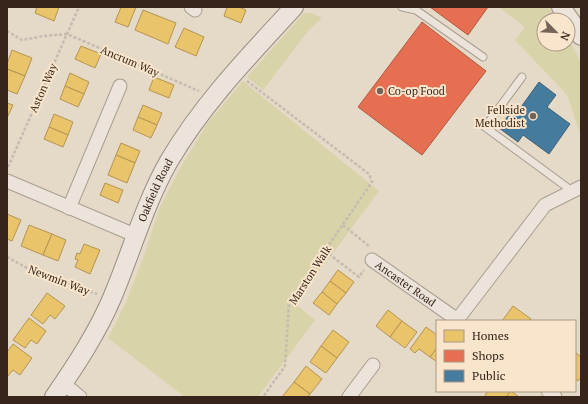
<svg xmlns="http://www.w3.org/2000/svg" width="588" height="404" viewBox="0 0 588 404" font-family="'PT Serif',serif">
<rect width="100%" height="100%" fill="#e5d9c8"/>
<!-- green -->
<g fill="#d9d3a9">
<path d="M499 7H549L557 20H544V44H568V39L581 62V136L567 95 515 40 525 27Z"/>
<path d="M304 13H312L322 18 308 31 263 90 247 77Z"/>
<path d="M243 81 379 191 295 304 315 320 258 397H185L108 338 126 302 144 256 159 209 182 165 207 124Z"/>
</g>
<!-- homes -->
<g fill="#e9c46a" stroke="#b49452">
<path d="M37 7H59L54 21 35 13Z"/>
<path d="M121 7H136L128 27 115 22Z"/>
<path d="M227 7H239L246 10 241 23 224 16Z"/>
<path d="M143 10 176 23 168 44 135 30Z"/>
<path d="M184 28 204 37 196 56 175 47Z"/>
<path d="M81 46 101 54 95 68 75 59Z"/>
<path d="M12 50 32 58 25 76 7 69V64Z"/>
<path d="M7 69 25 76 17 94 7 90Z"/>
<path d="M70 73 89 82 84 94 65 86Z"/>
<path d="M154 77 174 85 169 98 149 90Z"/>
<path d="M65 86 84 94 78 107 60 99Z"/>
<path d="M7 103 13 105 7 118Z"/>
<path d="M143 105 162 113 157 125 138 117Z"/>
<path d="M54 114 73 122 68 135 49 127Z"/>
<path d="M138 117 157 125 151 138 133 130Z"/>
<path d="M49 127 68 135 63 147 44 139Z"/>
<path d="M121 143 140 151 135 163 116 155Z"/>
<path d="M116 155 135 163 127 183 108 175Z"/>
<path d="M105 183 123 190 118 203 100 195Z"/>
<path d="M7 214 21 220 12 241 7 239Z"/>
<path d="M29 225 52 234 43 255 21 246Z"/>
<path d="M52 234 66 240 58 261 43 255Z"/>
<path d="M84 244 100 250 90 274 75 267 78 260 75 259 77 253 80 254Z"/>
<path d="M338 270 354 282 346 293 330 281Z"/>
<path d="M330 281 346 293 337 304 322 292Z"/>
<path d="M322 292 337 304 329 315 313 303Z"/>
<path d="M47 293 65 306 55 319 50 315 43 324 31 315Z"/>
<path d="M513 306 531 319 530 321H502Z"/>
<path d="M388 310 402 321 390 337 376 326Z"/>
<path d="M29 318 46 331 37 344 31 340 25 348 13 340Z"/>
<path d="M402 321 417 332 405 348 390 337Z"/>
<path d="M426 327 437 335V348L430 357 419 349 415 353 410 349Z"/>
<path d="M333 330 349 342 337 358 321 346Z"/>
<path d="M13 344 32 358 20 375 13 370 7 377V352Z"/>
<path d="M321 346 337 358 326 373 310 362Z"/>
<path d="M437 348V362L430 357Z"/>
<path d="M575 352 581 357V377L578 381 575 379Z"/>
<path d="M306 366 322 379 310 394 294 382Z"/>
<path d="M294 382 310 394 308 397H282Z"/>
<path d="M488 391H511L506 397H484Z"/>
<path d="M511 391 519 397H506Z"/>
</g>
<!-- shops -->
<g fill="#e76f51" stroke="#b25840">
<path d="M430 7H488L468 35Z"/>
<path d="M422 22 486 71 422 155 358 107Z"/>
</g>
<!-- public -->
<path fill="#457b9d" stroke="#416176" d="M539 82 556 95 547 107 570 124 549 154 523 135 518 142 499 128 517 104 521 107Z"/>
<g fill="none" stroke-linecap="round" stroke-linejoin="round">
<!-- lane casing -->
<g stroke="#a99e92" stroke-width="9">
<g id="lane">
<path d="M402 7 416 10 483 57"/>
<path d="M522 77 485 127 572 191"/>
</g>
</g>
<!-- street casing -->
<g stroke="#a99e92" stroke-width="15">
<g id="street">
<path d="M191 7 195 10"/>
<path d="M7 181 137 236"/>
<path d="M69 208 120 86"/>
<path id="s1" d="M372 260 459 321"/>
<path d="M457 320 545 205 581 187"/>
<path d="M64 384 80 397"/>
<path d="M548 391 555 397"/>
<path d="M349 397 373 365"/>
</g>
</g>
<!-- secondary casing -->
<g stroke="#998d82" stroke-width="20">
<g id="secondary">
<path d="M561 7 581 36"/>
<path id="s2" d="M54 397C76 365 97 333 112 298 131 253 145 203 169 161 203 103 249 56 294 7"/>
</g>
</g>
<!-- path -->
<g stroke="#c4bbb1" stroke-width="2.5" stroke-dasharray="3 2" stroke-linecap="butt">
<path d="M7 31 22 40 44 36 67 34 199 91"/>
<path d="M247 81 369 174 372 182 289 303 285 366 263 397"/>
<path d="M8 167 79 7"/>
<path d="M343 225 369 246"/>
<path d="M325 251 359 277 364 270"/>
<path d="M7 257 27 268 97 294"/>
</g>
<!-- lane -->
<use href="#lane" stroke="#ece4da" stroke-width="7"/>
<!-- street -->
<use href="#street" stroke="#ece4da" stroke-width="13"/>
<!-- secondary -->
<use href="#secondary" stroke="#ece4da" stroke-width="18"/>
</g>
<!-- markers -->
<g fill="#746357" stroke="#f8e5cc" stroke-width="1.5">
<circle cx="380" cy="91" r="4"/>
<circle cx="533" cy="116" r="4"/>
</g>
<g text-anchor="middle" dominant-baseline="central" stroke-width="4" stroke-linejoin="round" paint-order="stroke">
<!-- street labels -->
<g font-size="11" fill="#37241a" stroke="#f8e5cc">
<text transform="translate(130 61) rotate(23)">Ancrum Way</text>
<text transform="translate(43 88) rotate(-66)">Aston Way</text>
<text stroke="none"><textPath href="#s2" startOffset="231">Oakfield Road</textPath></text>
<text transform="translate(310 275) rotate(-57)">Marston Walk</text>
<text transform="translate(59 280) rotate(21)">Newmin Way</text>
<text stroke="none"><textPath href="#s1" startOffset="41">Ancaster Road</textPath></text>
</g>
<!-- poi labels -->
<g font-size="11" fill="#37241a" stroke="#f8e5cc" text-anchor="start">
<text x="388" y="91">Co-op Food</text>
<text x="525" y="110" text-anchor="end">Fellside<tspan x="525" dy="13">Methodist</tspan></text>
</g>
</g>
<!-- border -->
<rect width="588" height="404" fill="none" stroke="#37241a" stroke-width="16"/>
<!-- legend -->
<rect x="436" y="320" width="140" height="72" fill="#f8e5cc" stroke="#ab9885"/>
<rect x="444" y="330" width="20" height="12" fill="#e9c46a" stroke="#ab9885"/>
<text x="472" y="340" font-size="12" fill="#37241a">Homes</text>
<rect x="444" y="350" width="20" height="12" fill="#e76f51" stroke="#ab9885"/>
<text x="472" y="360" font-size="12" fill="#37241a">Shops</text>
<rect x="444" y="370" width="20" height="12" fill="#457b9d" stroke="#ab9885"/>
<text x="472" y="380" font-size="12" fill="#37241a">Public</text>
<!-- north arrow -->
<g transform="translate(556 32) rotate(114)"><circle r="19" fill="#f8e5cc" stroke="#ab9885"/>
<path d="M0-3L7 15L0 10L-7 15Z" fill="#746357"/>
<text y="-6" font-size="11" font-weight="bold" text-anchor="middle" fill="#37241a">N</text>
</g>
</svg>
